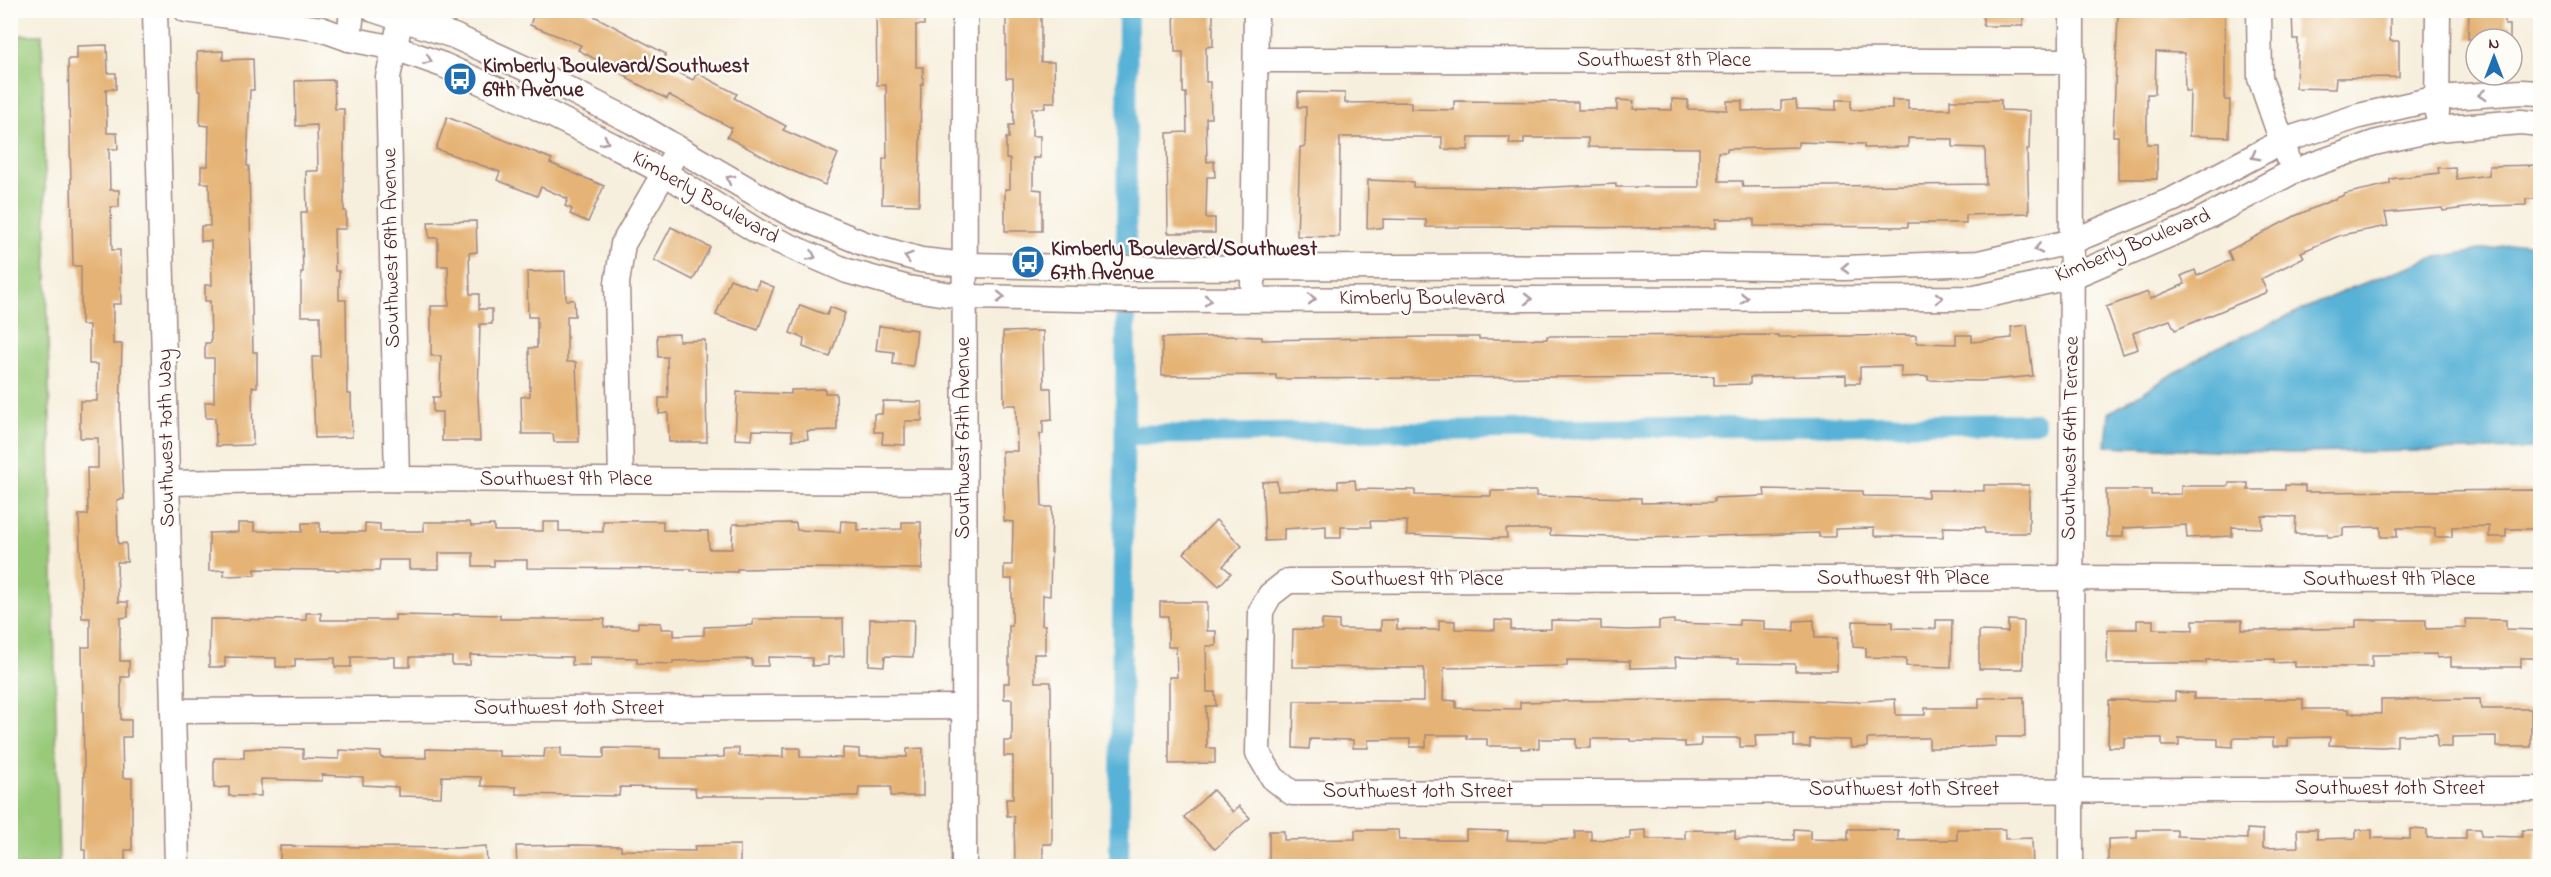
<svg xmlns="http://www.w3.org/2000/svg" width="2551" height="877" viewBox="0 0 2551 877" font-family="'Indie Flower',sans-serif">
<rect width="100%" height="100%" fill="#fdfcf7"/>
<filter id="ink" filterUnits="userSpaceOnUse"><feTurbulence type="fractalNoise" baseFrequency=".0167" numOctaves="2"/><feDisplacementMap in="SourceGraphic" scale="12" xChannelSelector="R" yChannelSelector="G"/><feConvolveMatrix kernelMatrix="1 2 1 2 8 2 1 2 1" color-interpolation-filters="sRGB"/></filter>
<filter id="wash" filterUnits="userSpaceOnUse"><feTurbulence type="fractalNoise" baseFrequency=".008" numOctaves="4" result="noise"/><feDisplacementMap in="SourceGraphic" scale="24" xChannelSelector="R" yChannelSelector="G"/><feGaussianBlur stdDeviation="1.35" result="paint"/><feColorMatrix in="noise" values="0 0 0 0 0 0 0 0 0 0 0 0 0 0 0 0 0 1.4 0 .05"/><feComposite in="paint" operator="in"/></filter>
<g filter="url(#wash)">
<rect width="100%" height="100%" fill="#f7efdd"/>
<!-- green -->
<path fill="#98ca7a" stroke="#717452" stroke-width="1.5" d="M10 35H42L59 866H11Z"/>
<!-- water -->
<path fill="#59b2d7" stroke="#526881" stroke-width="1.5" d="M2521 243 2540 246V449L2293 453 2106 446 2109 413 2216 348 2351 288 2432 258Z"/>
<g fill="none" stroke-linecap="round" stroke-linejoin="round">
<!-- canal -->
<g stroke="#59b2d7" stroke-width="20">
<path d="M1126 247 1128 10"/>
<path d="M1125 435 2035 423"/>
<path d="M1119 866 1126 317"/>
</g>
</g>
<g id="blocks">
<!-- building -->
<g fill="#e5b375" fill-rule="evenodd">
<path d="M535 10H583L666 54 661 64 693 80 697 73 737 94 734 98 786 126 783 130 838 154 825 185 777 164 727 137 732 128 669 95 667 99 628 79 629 77 578 50 581 45 530 25Z"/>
<path d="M876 10H924V25H916V67H923V84H921L919 205 882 204 883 159H887L886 85H877Z"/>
<path d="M1009 10H1033V13H1041V62H1054L1055 102H1045V108H1032V136H1040V158H1033V189L1042 190V231H1005V189H1010V159H1006V138H1009V125H1014L1013 78H1006V13Z"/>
<path d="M1174 10H1213V46L1206 47V82H1210L1211 118H1206L1207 162 1214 161 1215 177H1207L1206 218H1215V233H1168L1167 133 1187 132 1186 93H1183V52H1175Z"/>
<rect x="1983" y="10" width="40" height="16"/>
<path d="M2185 10H2225V100H2230L2229 137 2189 136 2190 91H2185L2184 53 2156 52 2155 94H2147V144H2157V179H2118V136H2113L2118 15 2185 16Z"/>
<path d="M2292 10H2390V41H2399V77L2336 78 2335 89 2296 88 2298 39H2293Z"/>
<path d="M2469 10H2505V25H2510V39H2468Z"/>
<path d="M107 45 108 73H116V89H106L107 133H117L118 149H109L110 190H119V207H111L112 250H120L121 304H113V344H122L120 412 124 499 117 500 118 544 126 543 127 562H117L118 602H128V617L120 618V661H129V677H121V720H131V737H122L123 778H132V850H125V867H85V850H82L84 765 82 647H90V618H82L79 515H88L87 468H98V438H80V401H97L98 364H89V325H81V266H73L68 59H77V46Z"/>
<path d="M223 51V60L253 59 254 90H250L247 166H249L253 352H257V387H252L253 445 216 446 215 418H206L205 402H214V358H205V343H211L210 301H205V285H212L211 241H201V226H210L209 183H201V166H208L209 126 200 125 201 91H198L197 52Z"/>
<path d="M334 80 335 109H344V211H346V229H334L335 271H339V300H346L347 394H351L352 437 315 438 312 357H321L320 316H301V272H303L301 212H307L306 171H318L317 125 296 126 295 81Z"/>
<path d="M1298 92 1345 93V103L1411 102V109L1454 110V101L1578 102V110H1617V100L1634 101 1633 109 1672 110V99L1688 100V109L1727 110V101H1742V111L1781 110V101L1796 100 1797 109 1836 110V100H1851V110L1892 109V100H1908V109H1950V100H2001V110L2030 111 2029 149H2027L2029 213 1966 215V223H1908V227L1754 226V219H1716V228L1426 227V220L1383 219V228H1367L1368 180 1413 182V187L1535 188 1616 184V187H1699V148L1588 147V138H1524V144H1509L1510 137H1469L1468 150 1442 149V137H1340L1339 237 1297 236 1300 147H1305L1306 107H1298ZM1908 138 1953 139V147L1985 148 1986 184 1743 187 1742 181H1719L1718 152H1727V149L1798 147V142L1864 144V148L1908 147Z"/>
<path d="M447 117 552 159 550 163 604 186 588 222 570 214 572 209 565 206 568 199 541 187 537 196 497 180 500 172 436 149Z"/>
<path d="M2541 165V199H2526V205L2481 206 2443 211 2442 208 2385 213 2388 226 2341 235 2301 252 2304 257 2261 279 2267 292 2175 330 2170 320 2133 333 2138 349 2123 354 2106 307 2148 292 2150 299 2185 284 2181 276 2195 270 2197 276 2232 260 2228 251 2295 216 2344 195V194L2390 184V179L2439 173 2438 168 2455 167 2457 179 2489 175V166Z"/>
<path d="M476 221 477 252 469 253 470 294H479V309H492V324H480L478 396 480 441H442V412H433V397H440L441 356H431V306H449L448 266H438V238H429L428 222Z"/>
<path d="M671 227 710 247 693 280 654 260Z"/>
<path d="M565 271 566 300H574L575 316H567V362H576L579 442H554L553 434H522L521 397 530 396 529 348H537V317H528L527 272Z"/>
<path d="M730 279 756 289 759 281 774 287 758 330 716 315Z"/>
<path d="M800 305 827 315 830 307 845 313 830 357 803 347 804 338 790 333Z"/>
<path d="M2027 325 2033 376 1980 381 1928 380V376L1901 377V366L1860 367V383H1846V375L1817 376 1750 377V384L1714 385V376L1276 379V375L1162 376V338L1234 336 1262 337V340L1425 337H1479V339H1547V336L1778 335V337L1916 335 1917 343 1956 344V335H1972V342L2012 338 2011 327Z"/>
<path d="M879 326 917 330 913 366 893 364 894 352 876 350Z"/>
<path d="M1043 331 1044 388H1051L1052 420 1043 421V434H1040L1042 507H1052L1050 596 1043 595 1042 625H1045V654H1034L1035 682H1051L1052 844H1043V867H1015L1014 816H1007L1006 799H1013V756H1004V741H1012V699H1004V683H1009V626H1012V579H1004V565H1012L1013 522 1004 521 1002 451H1017L1016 405H1004L1003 332Z"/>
<path d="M679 334V341L705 340 707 442H669L668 413 659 414V398H668L667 357H658L657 335Z"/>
<path d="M825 389V393H836L837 430 807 431 808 439 792 440V431L753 430 752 440 735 439 737 392 791 394V390Z"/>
<path d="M883 401 922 402V421H905V445L882 444 883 432H874V414H882Z"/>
<path d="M1355 480 1356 489 1415 490V495L1491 496V491H1536V496L1641 498V503L1714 502V498L1765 496 1764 489 1863 491V496L1928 497V490L1984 491V485H2029V533H1985L1984 528 1943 527V537L1874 536V528L1835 529V537H1819V533L1641 538 1550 535V529H1506L1507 538H1492L1407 535V521H1370L1371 527H1341V538H1326V526L1284 529V540L1265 541 1262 482 1277 481 1278 491 1338 488V481Z"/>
<path d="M2229 483H2248V490H2285V485L2305 486V492L2536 490 2535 529H2506V537H2489V526L2452 527V537H2435V528H2397V537H2381V527L2343 528V536L2328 537 2327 534H2295L2296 517 2262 516V528L2232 527V536L2187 538 2186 525 2123 528V537H2107L2106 490H2151V495L2181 494V486H2229Z"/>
<path d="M1216 520 1242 546 1223 566 1231 573 1219 586 1184 553Z"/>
<path d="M603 521H663V530L708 531 709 549H732L733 524 796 523 797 530 840 532 841 521 857 522V530L902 529V522H921L922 569 806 568 737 569V572L691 571V569L527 568V560H494V566H473V553H439V569H409V560H380L379 571 255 569V575L224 576V570L209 571V533L238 532V523H254V531L302 532V523H320V532H365V523L380 524V531H424V522H470L471 526 494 525V531H543V522H559V531L603 532Z"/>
<path d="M1160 602H1207V631H1216V646H1206L1207 692H1215L1216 706H1206L1207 748H1215V763L1169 764V677H1177L1176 647H1168V616H1160Z"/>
<path d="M306 613H321V620H395V615L453 616V614L500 615V619H605L604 627 638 628V622L661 623V629H674V636L704 635V627L753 625V619H843L844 656 828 657V665L812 666V658L768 657V666H752V659L673 661V664L637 663V658L590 657V665H572V657L470 655V665H452V657H410V667H395V657H351V667H335V658L295 659V667H276V658L225 657V667H209L210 619 306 620Z"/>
<path d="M870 619 914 620 913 657 885 656 884 666 869 665Z"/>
<path d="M2465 619 2506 620V629L2536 630 2535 658H2521V667H2451V657L2437 658V654L2372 655V667H2295V662L2274 663V659L2206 660V663H2107L2108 629H2137V620H2153V629L2193 630V620H2242V630H2262L2356 628V620H2426V629L2466 628Z"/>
<path d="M1322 620 1339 621V629L1381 630V620H1397V629L1439 630V620L1455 621V629L1495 630V620L1511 621V630L1551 629V620L1601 621V629L1629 630 1659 629V621L1674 620V623L1739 625V620L1764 621V630L1794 631V621L1814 620 1815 638H1837V671H1795V664L1738 663V659L1675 657 1676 667 1630 668V661L1567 660V666L1444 668 1443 700 1456 701V708L1520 709V702L1564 701 1773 699 1850 702 1895 699 1896 715H1925V708H1979V698L2024 697 2025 737H1996V746L1954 748H1929V738H1896L1867 739V747L1851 748 1850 740 1810 739V747H1794V734L1755 735 1756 747H1740V738H1701V746L1685 747V742L1630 741V739H1591V748H1576V739H1539V748L1521 749V746H1487V739H1467V735H1426V747H1410V739L1368 740V748H1353V740L1310 739 1309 749 1293 748 1294 701H1424V668L1292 667 1293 629 1322 630Z"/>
<path d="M1936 620H1952L1951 667 1906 666V658L1866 657V648L1853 647V621L1893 622V628L1936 629Z"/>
<path d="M2008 620 2024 621 2023 669H1979V631L2008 632Z"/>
<path d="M2175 692 2194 693V699H2303V709H2349V713L2381 714V700L2480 699 2481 709H2531V747H2496V736L2452 737V747H2437V734L2397 735V746L2382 747 2329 745 2330 737 2288 738V746H2273V738H2233V747L2218 746V739L2179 738V746H2162V738H2124V747H2108L2109 700 2175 701Z"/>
<path d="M264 748 303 749V758L339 759V750L381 752V758H426V749L499 751V756L544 757 545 748H561V757L604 758V748L660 749V758H695L724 757V749L739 748V756L783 757V748H800V757L843 758V748L859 749V757H907V749L923 748V796H891V787H859L858 796H696L695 788 620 787 619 796 516 794V787L481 786V777L442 776 441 797 398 796V787L363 785V777L322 775V781L261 779V796H229V787L214 788V758H244V749Z"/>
<path d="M1213 790 1233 812 1239 806 1250 818 1215 849 1184 817Z"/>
<path d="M1794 829 1810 830V839L1848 840V829H1876L1898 830V840H1957V829H2005V839L2032 838 2033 867H1269V831H1284V840L1355 839V830H1398L1399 840H1466V830L1508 831 1507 840 1547 841 1575 839V831H1591V840L1630 839V831L1646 830V839H1685V830L1735 831V839L1794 840Z"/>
<path d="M2247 829 2263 830V848L2298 847 2297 829H2317V839L2356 838V830H2372V838L2410 839V829L2427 830V838H2466V829H2481V836L2522 837V830H2536L2535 867H2108V839L2137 838V830H2177V836L2247 839Z"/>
<path d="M576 845 621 846V850L695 851 694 846 740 845V867H517L516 846Z"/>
<path d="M280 846 456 848 486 846 487 867H280Z"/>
</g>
</g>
</g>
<g filter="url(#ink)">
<use href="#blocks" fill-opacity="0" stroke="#a08784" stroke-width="1.5"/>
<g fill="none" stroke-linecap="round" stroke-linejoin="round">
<!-- minor casing -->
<g stroke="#a08784" stroke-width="27">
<g id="minor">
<path d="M155 10 177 866"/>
<path d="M186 10 321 29 349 39 395 48 443 65 532 105 612 145 663 172 760 233 847 271 908 288 965 297 1131 300 1975 298 2073 276 2188 227 2292 172 2374 143 2436 129 2521 122 2540 124"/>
<path d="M374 10 454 36 544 77 633 122 787 212 865 244 921 260 966 265 1133 268 1699 266 1844 268 1979 263 2073 241 2174 199 2283 141 2359 116 2438 98 2522 92 2540 93"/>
<path d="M2259 10 2260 78 2287 156"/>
<path d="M349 39 352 10"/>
<path d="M1256 60 2073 61"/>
<path d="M2437 113 2438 10"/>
<path d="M1253 284 1256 10"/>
<path d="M397 479 388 77 398 32"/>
<path d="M621 480 617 283 623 244 671 161"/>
<path d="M168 483 397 479 963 482"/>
<path d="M2540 581 2070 578 1288 581 1270 595 1261 611 1258 753 1273 778 1292 793 2540 789"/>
<path d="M173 711 964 707"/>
<path d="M964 866 965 10"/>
<path d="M2071 866 2072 10"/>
</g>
</g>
<!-- minor -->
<use href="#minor" stroke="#fff" stroke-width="24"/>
</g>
<!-- one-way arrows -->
<defs><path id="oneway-chevron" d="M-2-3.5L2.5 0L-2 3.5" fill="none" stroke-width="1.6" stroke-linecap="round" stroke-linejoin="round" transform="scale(1.5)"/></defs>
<g stroke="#ae9aa0">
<use href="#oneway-chevron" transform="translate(428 60) rotate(20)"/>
<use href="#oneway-chevron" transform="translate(2482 95) rotate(176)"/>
<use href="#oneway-chevron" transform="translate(605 141) rotate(27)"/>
<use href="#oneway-chevron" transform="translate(2255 156) rotate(152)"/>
<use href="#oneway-chevron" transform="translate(730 179) rotate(-150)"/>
<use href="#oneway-chevron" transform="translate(2038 249) rotate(167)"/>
<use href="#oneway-chevron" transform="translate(812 256) rotate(24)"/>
<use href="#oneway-chevron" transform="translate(908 257) rotate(-163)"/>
<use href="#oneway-chevron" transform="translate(1845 268) rotate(179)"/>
<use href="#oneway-chevron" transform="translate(1001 297) rotate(1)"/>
<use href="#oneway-chevron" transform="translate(1744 298)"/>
<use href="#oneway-chevron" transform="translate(1939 298)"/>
<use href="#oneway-chevron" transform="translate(1312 299)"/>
<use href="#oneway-chevron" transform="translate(1528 299)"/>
<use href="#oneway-chevron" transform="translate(1208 300)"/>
</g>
</g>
<!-- icons -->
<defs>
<g id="bus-disc" transform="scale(1.725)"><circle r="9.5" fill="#1f6fb2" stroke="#fdfcf7"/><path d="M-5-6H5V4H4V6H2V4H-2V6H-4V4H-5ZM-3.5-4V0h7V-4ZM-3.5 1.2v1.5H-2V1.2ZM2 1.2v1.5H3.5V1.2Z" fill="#fff"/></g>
</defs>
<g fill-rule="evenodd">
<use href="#bus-disc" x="460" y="79"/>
<use href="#bus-disc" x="1028" y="262"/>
</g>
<g text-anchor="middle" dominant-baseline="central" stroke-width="5" stroke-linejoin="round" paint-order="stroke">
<!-- street labels -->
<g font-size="21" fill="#4a1f2b" stroke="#fdfcf7">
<text x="1664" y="61">Southwest 8th Place</text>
<text transform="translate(705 198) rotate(30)">Kimberly Boulevard</text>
<text transform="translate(2133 246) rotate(-22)">Kimberly Boulevard</text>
<text transform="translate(392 248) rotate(-91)">Southwest 69th Avenue</text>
<text x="1422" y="299">Kimberly Boulevard</text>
<text transform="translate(167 438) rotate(-91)">Southwest 70th Way</text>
<text transform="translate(964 438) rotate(-90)">Southwest 67th Avenue</text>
<text transform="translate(2071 438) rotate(-89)">Southwest 64th Terrace</text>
<text x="566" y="480">Southwest 9th Place</text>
<text x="1903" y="579">Southwest 9th Place</text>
<text x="1417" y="580">Southwest 9th Place</text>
<text x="2389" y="580">Southwest 9th Place</text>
<text x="569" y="709">Southwest 10th Street</text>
<text x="2390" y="789">Southwest 10th Street</text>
<text x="1904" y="790">Southwest 10th Street</text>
<text x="1418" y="792">Southwest 10th Street</text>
</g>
<!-- poi labels -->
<g font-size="21" font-weight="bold" fill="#4a1f2b" stroke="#fdfcf7" text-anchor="start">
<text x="483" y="67">Kimberly Boulevard/Southwest<tspan x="483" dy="24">69th Avenue</tspan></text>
<text x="1051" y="250">Kimberly Boulevard/Southwest<tspan x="1051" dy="24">67th Avenue</tspan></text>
</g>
</g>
<!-- margin -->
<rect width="2551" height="877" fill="none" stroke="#fdfcf7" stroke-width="36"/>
<!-- north arrow -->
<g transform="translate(2494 57)"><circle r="28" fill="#fdfcf7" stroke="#b5a4a5" stroke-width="1.5"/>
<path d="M0-4.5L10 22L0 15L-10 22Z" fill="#1f6fb2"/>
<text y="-9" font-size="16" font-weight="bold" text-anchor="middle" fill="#4a1f2b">N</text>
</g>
</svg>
